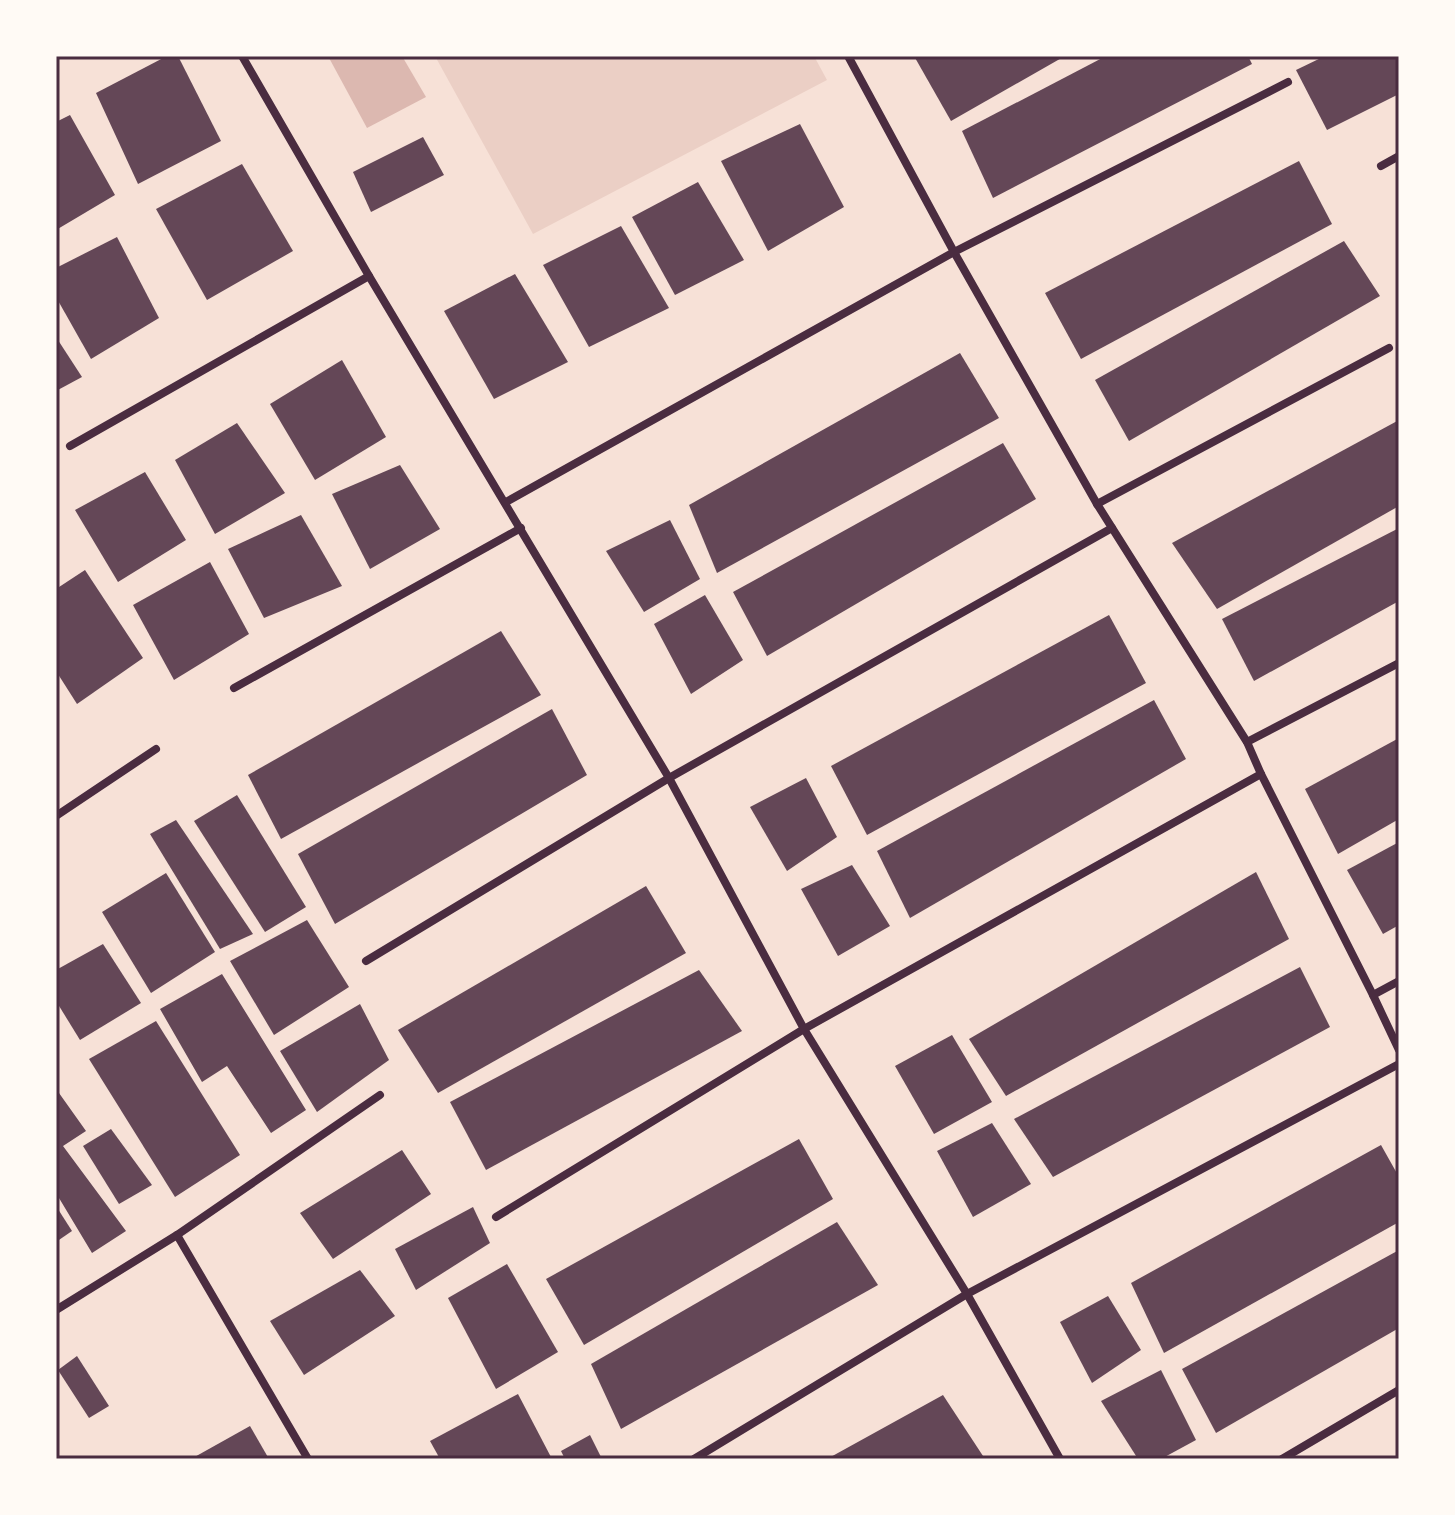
<svg xmlns="http://www.w3.org/2000/svg" width="1455" height="1515" viewBox="0 0 1455 1515" font-family="'PT Sans',sans-serif">
<rect width="100%" height="100%" fill="#f7e1d7"/>
<!-- green -->
<path fill="#ebcfc5" d="M435 56H814L827 80 533 234Z"/>
<!-- water -->
<path fill="#dcb8b0" d="M328 56H402L426 97 367 128Z"/>
<!-- building -->
<g fill="#644757">
<path d="M167 56H178L221 141 138 184 96 93Z"/>
<path d="M914 56H1065L951 121Z"/>
<path d="M1106 56H1248L1252 64 993 198 962 131Z"/>
<path d="M1325 56H1399V94L1327 130 1296 70Z"/>
<path d="M70 115 115 195 56 230V122Z"/>
<path d="M800 124 844 207 768 251 721 161Z"/>
<path d="M423 137 444 175 371 212 353 172Z"/>
<path d="M1299 161 1332 224 1081 359 1045 293Z"/>
<path d="M242 164 293 251 207 300 156 209Z"/>
<path d="M698 182 744 260 675 295 632 217Z"/>
<path d="M621 226 669 308 589 347 543 265Z"/>
<path d="M117 237 159 318 91 359 56 297V268Z"/>
<path d="M1344 241 1380 296 1129 441 1095 380Z"/>
<path d="M515 274 568 362 494 399 444 311Z"/>
<path d="M56 337 82 377 56 391Z"/>
<path d="M960 353 999 418 717 573 689 505Z"/>
<path d="M342 360 386 437 315 480 270 404Z"/>
<path d="M1399 420V506L1217 609 1172 543Z"/>
<path d="M237 423 285 493 215 534 175 460Z"/>
<path d="M1003 443 1036 499 767 656 733 592Z"/>
<path d="M400 465 440 529 370 569 332 494Z"/>
<path d="M145 472 186 540 118 582 75 510Z"/>
<path d="M301 515 342 586 264 618 228 549Z"/>
<path d="M670 520 700 579 644 612 606 551Z"/>
<path d="M1399 528V601L1254 681 1222 619Z"/>
<path d="M210 562 249 634 174 680 133 605Z"/>
<path d="M85 570 143 658 77 704 56 671V589Z"/>
<path d="M705 595 743 660 691 694 654 624Z"/>
<path d="M1109 615 1146 683 867 835 831 766Z"/>
<path d="M501 631 541 695 281 839 248 775Z"/>
<path d="M1154 700 1186 759 910 918 877 851Z"/>
<path d="M552 709 587 775 335 924 298 854Z"/>
<path d="M1399 738V819L1338 854 1305 789Z"/>
<path d="M806 778 837 837 787 871 750 807Z"/>
<path d="M237 795 306 907 265 932 194 821Z"/>
<path d="M176 820 253 934 220 949 150 834Z"/>
<path d="M1399 842V925L1383 934 1347 870Z"/>
<path d="M852 865 890 926 838 956 801 889Z"/>
<path d="M1256 872 1289 939 1006 1096 969 1039Z"/>
<path d="M166 873 215 952 151 993 102 912Z"/>
<path d="M646 886 686 953 438 1093 398 1030Z"/>
<path d="M307 920 349 987 274 1035 230 961Z"/>
<path d="M103 944 141 1003 80 1040 56 1001V970Z"/>
<path d="M1300 967 1330 1027 1053 1177 1014 1119Z"/>
<path d="M699 970 742 1031 486 1170 450 1102Z"/>
<path d="M222 974 306 1110 271 1133 227 1066 202 1082 160 1009Z"/>
<path d="M360 1004 389 1060 317 1112 280 1051Z"/>
<path d="M156 1021 240 1155 175 1197 89 1059Z"/>
<path d="M952 1035 992 1102 934 1134 895 1066Z"/>
<path d="M59 1093 86 1131 63 1146 126 1231 92 1253 56 1193V1095Z"/>
<path d="M992 1123 1031 1184 973 1217 937 1151Z"/>
<path d="M111 1129 152 1185 119 1204 83 1146Z"/>
<path d="M799 1139 833 1199 584 1345 546 1279Z"/>
<path d="M1381 1145 1399 1177V1222L1164 1353 1131 1283Z"/>
<path d="M402 1150 431 1194 333 1259 300 1213Z"/>
<path d="M56 1206 72 1231 56 1242Z"/>
<path d="M473 1207 490 1243 416 1290 395 1249Z"/>
<path d="M837 1222 878 1285 621 1429 591 1364Z"/>
<path d="M1399 1250V1328L1216 1433 1182 1369Z"/>
<path d="M507 1264 558 1352 496 1389 448 1298Z"/>
<path d="M360 1270 395 1316 304 1375 270 1321Z"/>
<path d="M1108 1296 1141 1350 1092 1383 1060 1322Z"/>
<path d="M77 1356 109 1406 89 1418 58 1370Z"/>
<path d="M1161 1370 1196 1440 1161 1459H1138L1101 1401Z"/>
<path d="M518 1394 552 1459H440L430 1441Z"/>
<path d="M943 1395 983 1456 978 1459H827Z"/>
<path d="M250 1426 269 1459H191Z"/>
<path d="M590 1435 602 1459H565L561 1451Z"/>
</g>
<g fill="none" stroke-linecap="round" stroke-linejoin="round">
<!-- minor -->
<g stroke="#4a2c40" stroke-width="8">
<path d="M242 56 369 276 669 778 804 1029 967 1294 1060 1459"/>
<path d="M848 56 954 252 1097 504 1247 742 1261 774 1373 995 1399 1050"/>
<path d="M1381 166 1399 156"/>
<path d="M70 446 369 276"/>
<path d="M506 502 954 252 1288 82"/>
<path d="M1097 504 1389 348"/>
<path d="M234 688 521 528"/>
<path d="M1247 742 1399 663"/>
<path d="M56 816 156 749"/>
<path d="M366 961 669 778 1112 528"/>
<path d="M1373 995 1399 981"/>
<path d="M496 1217 804 1029 1261 774"/>
<path d="M177 1235 308 1459"/>
<path d="M56 1310 177 1235 380 1095"/>
<path d="M694 1459 967 1294 1399 1064"/>
<path d="M1282 1459 1399 1390"/>
</g>
</g>
<!-- border -->
<rect width="1455" height="1515" fill="none" stroke="#fffaf5" stroke-width="116"/>
<rect x="58" y="58" width="1339" height="1399" fill="none" stroke="#4a2c40" stroke-width="3"/>
</svg>
